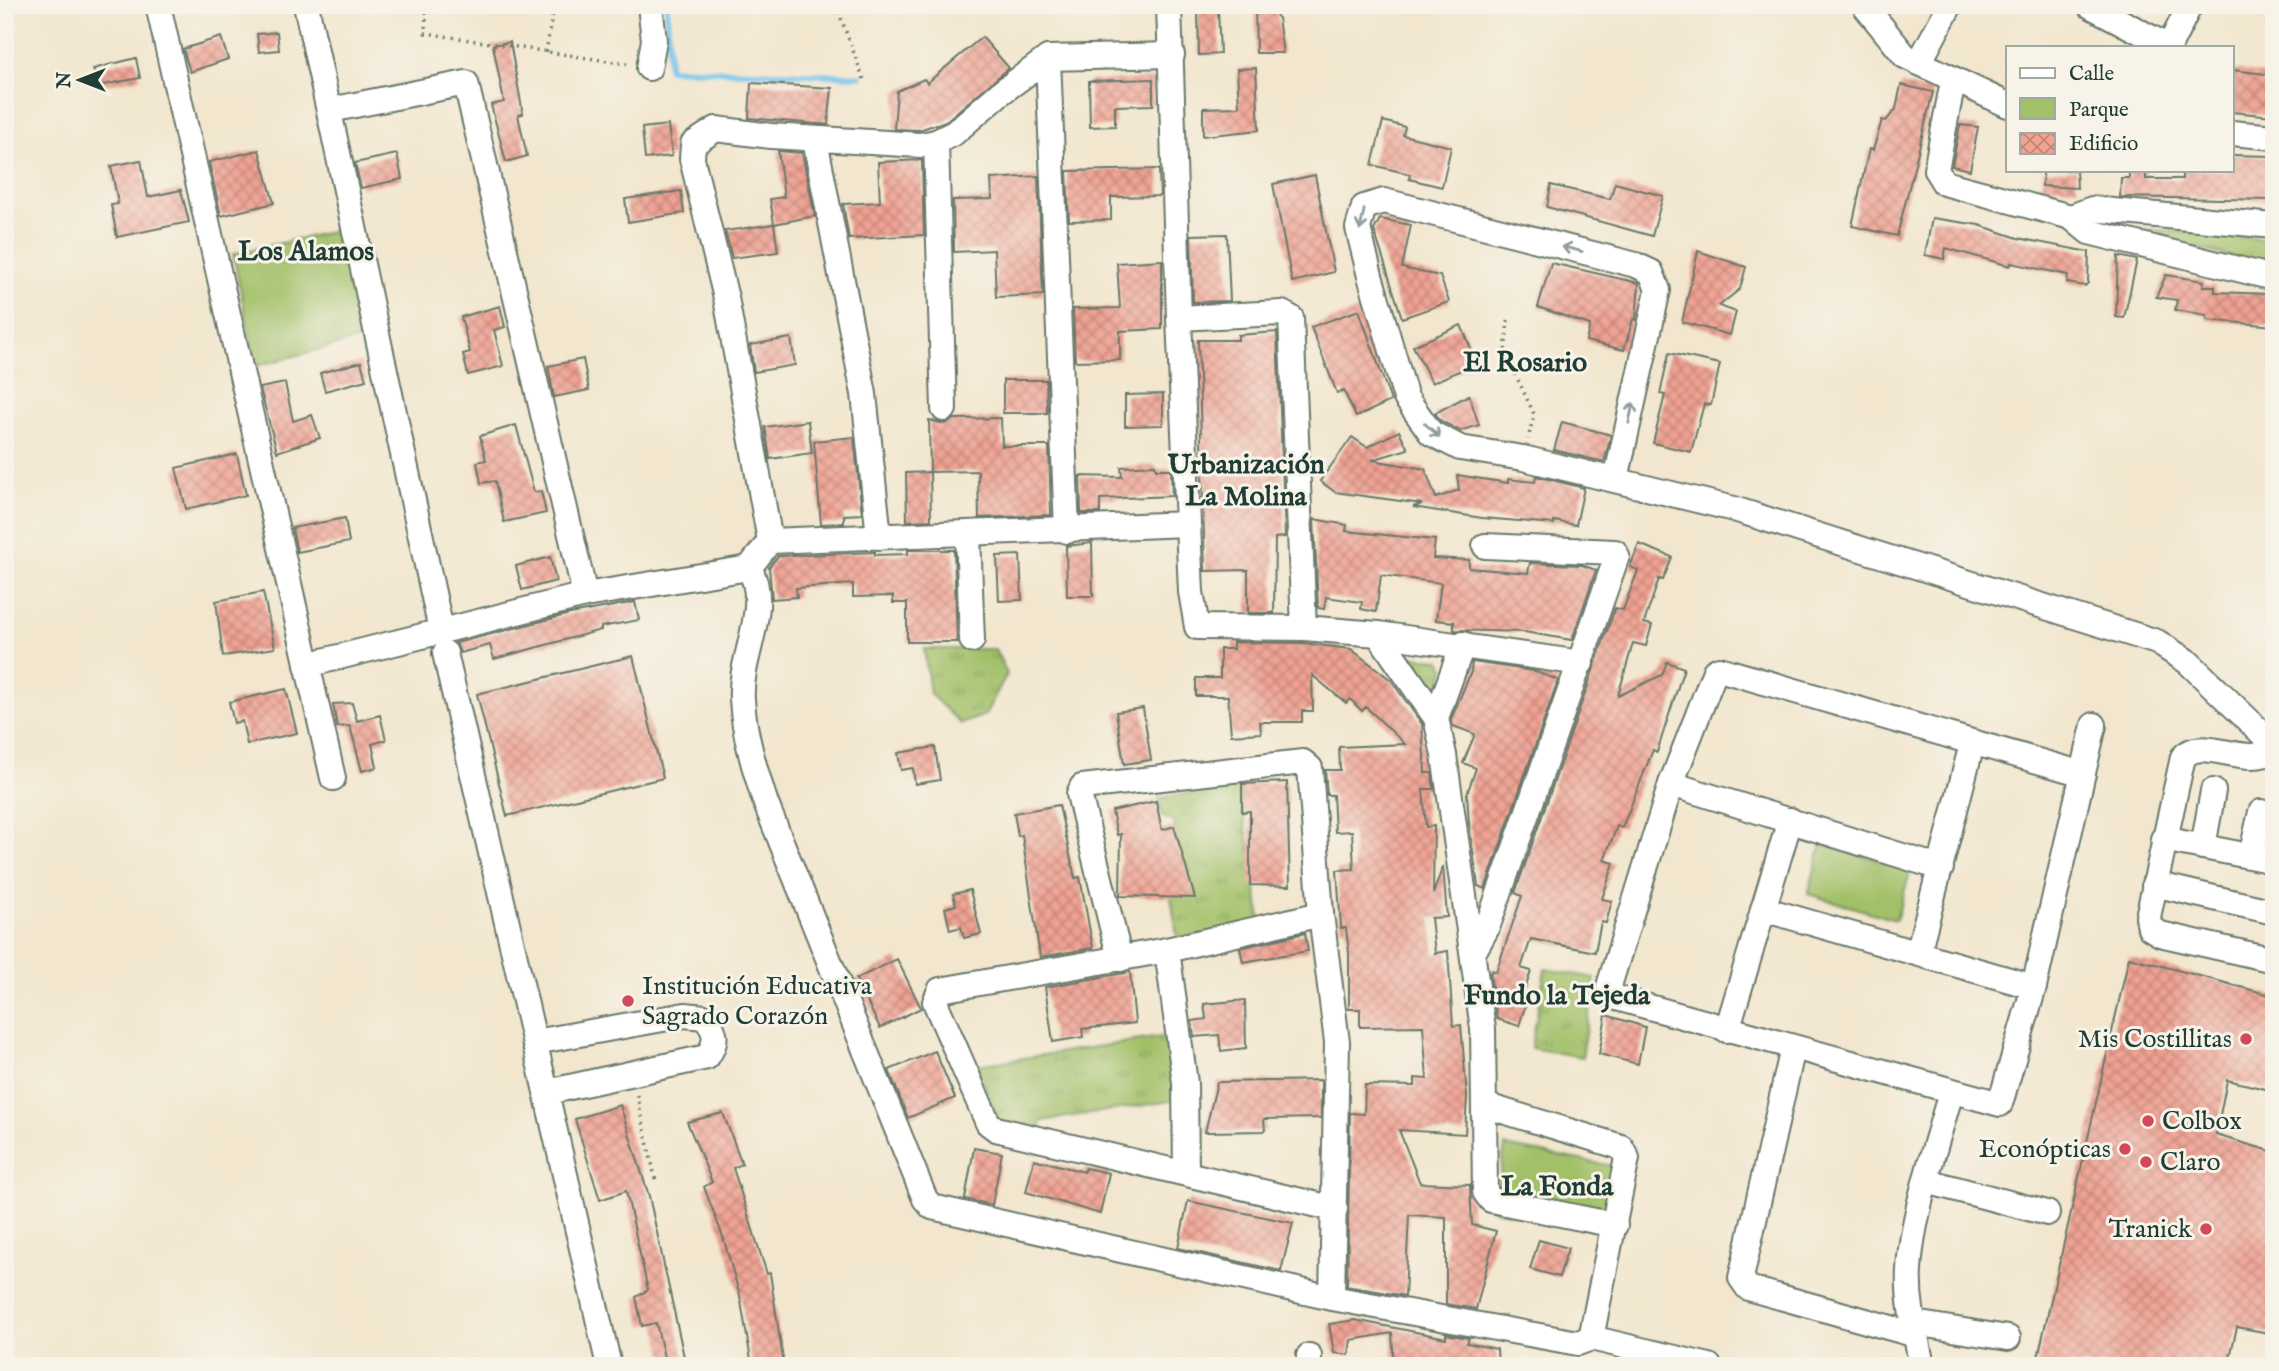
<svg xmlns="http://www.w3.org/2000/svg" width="2279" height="1371" viewBox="0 0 2279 1371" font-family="'IM FELL English',serif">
<defs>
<pattern id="grass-tufts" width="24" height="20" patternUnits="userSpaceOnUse" patternTransform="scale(1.75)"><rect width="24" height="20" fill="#a1c067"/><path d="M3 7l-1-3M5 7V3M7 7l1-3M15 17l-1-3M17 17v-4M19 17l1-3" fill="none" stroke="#839d56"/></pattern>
<pattern id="building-cross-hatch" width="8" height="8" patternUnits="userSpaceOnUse" patternTransform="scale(1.75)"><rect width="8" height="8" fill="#f0a293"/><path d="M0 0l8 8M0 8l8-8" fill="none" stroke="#c28579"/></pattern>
</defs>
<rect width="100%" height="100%" fill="#f7f3e8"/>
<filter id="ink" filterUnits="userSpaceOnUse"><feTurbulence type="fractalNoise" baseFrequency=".0143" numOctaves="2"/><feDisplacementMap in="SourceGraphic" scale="14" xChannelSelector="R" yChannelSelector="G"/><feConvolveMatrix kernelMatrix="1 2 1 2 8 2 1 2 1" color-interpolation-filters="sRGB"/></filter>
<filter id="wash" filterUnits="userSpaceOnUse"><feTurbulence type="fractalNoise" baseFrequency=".00686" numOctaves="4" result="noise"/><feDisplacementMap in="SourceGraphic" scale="28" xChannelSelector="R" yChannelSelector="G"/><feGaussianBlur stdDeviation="1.57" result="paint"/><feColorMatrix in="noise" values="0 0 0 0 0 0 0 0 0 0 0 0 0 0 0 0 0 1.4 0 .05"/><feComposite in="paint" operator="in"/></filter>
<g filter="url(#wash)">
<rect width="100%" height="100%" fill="#f2e6ce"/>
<!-- grass -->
<g fill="url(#grass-tufts)" stroke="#607e4e" stroke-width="2">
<path d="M924 649H995L1007 674 985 715 961 724 930 694Z"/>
<path d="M1400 655 1441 660 1445 668 1436 703Z"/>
<path d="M1239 785 1264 940 1180 954 1170 891 1185 888 1174 821 1162 817 1159 798Z"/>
<path d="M1545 969 1595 978 1582 1057 1531 1048Z"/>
<path d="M1168 1036 1178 1100 1042 1121 1038 1134 999 1123 977 1065Z"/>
</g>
<!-- park -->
<g fill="#a1c067" stroke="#607e4e" stroke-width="2">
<path d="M2100 225 2274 240V267Z"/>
<path d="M339 230 364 338 256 366 233 254Z"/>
<path d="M1822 844 1911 869 1896 920 1808 894Z"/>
<path d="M1505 1146 1618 1167 1606 1231 1494 1210Z"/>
</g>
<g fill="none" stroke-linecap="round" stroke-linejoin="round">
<!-- stream -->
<path stroke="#71c2ec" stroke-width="6" d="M667 5 669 69 860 76"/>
</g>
<g id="blocks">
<!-- building -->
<g fill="url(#building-cross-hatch)">
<path d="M1255 5H1271L1278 18 1283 53H1256Z"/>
<path d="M1218 10 1220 54 1199 55 1198 11Z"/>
<path d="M277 32 279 50 259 52 257 34Z"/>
<path d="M221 37 228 59 190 72 183 49Z"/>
<path d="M982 37 1009 68 946 121 919 130 894 129 897 91 924 79 927 83Z"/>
<path d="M510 42 523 114 518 115 527 156 506 162 491 105 504 102 493 45Z"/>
<path d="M136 58 140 78 98 86 93 69Z"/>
<path d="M1256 68 1259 130 1203 136V108L1239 107 1237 69Z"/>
<path d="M2232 70 2274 75 2273 116 2232 112Z"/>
<path d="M1153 79V105L1115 106V126L1090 127 1089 81Z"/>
<path d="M751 83 832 88 828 125 749 118Z"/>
<path d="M1901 85 1933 92 1897 236 1852 226 1869 149 1873 150 1882 120 1886 121 1896 109Z"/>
<path d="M1383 121 1405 127 1403 135 1451 147 1442 187 1409 179 1410 174 1372 165Z"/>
<path d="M668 125 672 156 645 159 642 128Z"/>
<path d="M1960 125 1978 127 1970 170 1952 166Z"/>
<path d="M259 150 274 203 221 216 209 162Z"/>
<path d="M778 151 802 153 815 216 774 224 770 199 784 197Z"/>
<path d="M397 154 402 179 361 188 355 163Z"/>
<path d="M2232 155 2271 156 2274 200 2120 197 2121 178H2129V170H2146V179H2182V170H2232Z"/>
<path d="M141 160 148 197 181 190 189 222 117 237 111 205 118 204 111 166Z"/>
<path d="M922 160 924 235 849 239 843 204 880 202 878 162Z"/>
<path d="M1159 169 1160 196 1111 197V220L1069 221 1067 171Z"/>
<path d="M2043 170H2076L2077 188 2042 186Z"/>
<path d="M1315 175 1334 272 1292 282 1273 184Z"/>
<path d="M1038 176 1043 295 996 297 994 250 954 252 953 200 992 199 991 179Z"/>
<path d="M1615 183 1663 196 1652 236 1547 207 1551 185 1610 199Z"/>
<path d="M681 191 684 213 628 222 625 199Z"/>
<path d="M1932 218 1979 225 2018 238 2089 252 2088 283 2085 286 2067 283 2068 275 2011 263 2010 266 1946 248 1944 259 1925 255Z"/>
<path d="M1380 219 1411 225 1402 268 1440 276 1449 302 1402 318 1374 230Z"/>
<path d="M774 224 778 252 732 258 725 231Z"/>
<path d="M1227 234 1230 301 1193 302 1191 235Z"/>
<path d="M1698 251 1746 267 1740 289 1719 306 1736 312 1730 335 1682 322Z"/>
<path d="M2118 256 2137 260 2124 318 2116 317Z"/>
<path d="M1162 260V329L1120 331V360L1075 361 1073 309 1120 308 1117 263Z"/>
<path d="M1551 263 1639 283 1636 320 1633 319 1624 350 1586 341 1590 325 1538 307Z"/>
<path d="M2166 275 2204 281 2203 286H2215V292L2270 294 2269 308H2274V326L2207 320V315L2175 310 2177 300 2156 297Z"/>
<path d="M500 306 505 327 494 330 503 366 468 375 463 354 470 352 461 317Z"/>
<path d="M1359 310 1391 401 1356 417 1344 391 1337 393 1311 327Z"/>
<path d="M1461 325 1477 363 1432 383 1413 346Z"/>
<path d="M1277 332 1285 537 1275 538 1274 613H1248V570L1205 571 1198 340H1238V335Z"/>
<path d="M791 338 795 365 754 372 750 345Z"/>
<path d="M1669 353 1720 364 1711 405 1704 404 1691 452 1653 443 1665 395 1660 394Z"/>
<path d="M583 359 589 390 554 397 548 366Z"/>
<path d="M361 362 366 380 325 391 320 373Z"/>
<path d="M1003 380H1046L1047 413H1003Z"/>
<path d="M285 383 293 421 312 415 320 438 277 452 260 388Z"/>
<path d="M1163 394V425L1125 426V395Z"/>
<path d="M1469 395 1479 425 1460 431 1441 421 1435 413Z"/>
<path d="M1001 418 1002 446H1049L1051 515 979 518 978 471 930 472 929 420 945 424 955 419Z"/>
<path d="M808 421 812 453 770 459 765 427Z"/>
<path d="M1562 422 1611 435 1604 462 1554 450Z"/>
<path d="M516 425 534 492 541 491 546 513 504 522 495 481 481 483 477 462 486 460 480 436Z"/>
<path d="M1399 431 1408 449 1372 460 1425 469 1436 498 1459 490 1457 475 1508 483V479L1535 482 1536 476 1584 488 1576 525 1554 521V524L1482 518 1413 507 1422 504 1335 492 1320 481 1352 437 1367 447Z"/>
<path d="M854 437 862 514 844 515V523L821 524 814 441Z"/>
<path d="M237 454 246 495 186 509 176 468Z"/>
<path d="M1155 465 1156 469H1171L1172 496 1100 499V513H1081L1080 476 1122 477 1121 467Z"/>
<path d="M930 472 931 520 907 521 906 473Z"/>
<path d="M345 518 349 542 297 552 292 528Z"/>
<path d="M1314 519 1347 525 1346 531 1435 540 1433 558 1469 560V568L1528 573 1530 563 1582 565 1596 570 1572 640 1524 632 1454 630V622L1436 620 1441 583 1381 575 1376 612 1361 609 1362 602 1326 597 1324 609 1318 608Z"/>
<path d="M1092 543 1093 596H1067L1066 546Z"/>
<path d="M1639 544 1672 557 1663 580 1659 579 1644 623 1652 625 1646 646 1633 643 1618 696 1662 675 1667 662 1684 668 1657 752 1653 750 1622 828 1617 826 1604 860 1614 863 1602 899 1612 901 1606 923 1601 922 1595 952 1531 939 1521 968 1531 971 1524 992 1529 993 1519 1026 1497 1019 1495 1007 1499 994 1493 992 1490 974 1492 970 1496 972 1522 896 1515 893 1615 608 1623 610 1638 570 1630 567Z"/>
<path d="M908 550H954L957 642H907V603H893V596L853 597V584L796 588 797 597 772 599 769 567 778 556 875 552V555L908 554Z"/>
<path d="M1020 555 1022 600 999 601 997 556Z"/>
<path d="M550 557 556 581 522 590 516 566Z"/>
<path d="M263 592 275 648 223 656 216 601Z"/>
<path d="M635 602 639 620 601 627V630L494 659 490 645 460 653 456 643 570 614Z"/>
<path d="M1233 642 1303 643 1351 649 1391 680 1422 724 1425 773H1432L1434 789H1423L1426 827 1434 826 1433 894 1443 866 1447 917 1431 918 1435 953 1448 951 1453 1026 1461 1025 1467 1096 1465 1134 1399 1130 1420 1183 1470 1185 1472 1225 1496 1231 1476 1309 1446 1304V1217L1409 1215 1405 1296 1347 1286 1350 1113 1364 1114 1365 1085 1415 1086V1078L1427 1079 1423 1026 1360 1027V1009H1349V953L1346 928H1341L1337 870 1354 869 1352 831 1335 832 1333 795H1327L1325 770H1340L1339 747 1405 744 1366 707 1362 711 1350 699 1346 703 1312 675 1313 711H1302V722H1260L1261 733 1231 735 1228 696H1196V678H1220V649H1233Z"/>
<path d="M633 656 663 778 507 816 477 694Z"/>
<path d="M1472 662 1534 671 1558 680 1485 889 1478 886 1469 823 1467 794 1476 768 1463 763 1475 734 1453 726 1451 719 1471 672Z"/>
<path d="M286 689 297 733 247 744 242 721 234 723 229 702Z"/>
<path d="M352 703 357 721 380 715 386 740 372 744 377 767 362 771 350 726 337 727 333 704Z"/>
<path d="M1143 708 1151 760 1124 764 1116 712Z"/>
<path d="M935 747 940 780 915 784 913 768 901 770 898 753Z"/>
<path d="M1287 782 1290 886 1250 885V811L1242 812V784Z"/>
<path d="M1156 801 1162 830 1174 826 1195 898 1120 896 1121 834 1117 835 1112 811Z"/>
<path d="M1059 805 1075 878 1080 877 1093 948 1040 957 1022 835 1018 836 1014 813Z"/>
<path d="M970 890 981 934 964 938 961 927 950 930 945 908 956 905 953 894Z"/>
<path d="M1305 933 1308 951 1243 962 1240 948Z"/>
<path d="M2129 957 2274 996V1091L2227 1080 2216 1135 2274 1152V1334L2237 1327 2228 1366H2036Z"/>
<path d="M897 959 921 1008 880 1028 856 979Z"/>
<path d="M1130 972 1135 1023 1082 1029 1083 1037 1053 1042 1045 987Z"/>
<path d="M1245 1000 1246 1048 1221 1051 1219 1035 1194 1037 1192 1021 1206 1019 1204 1004Z"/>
<path d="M1606 1015 1645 1027 1638 1064 1599 1054Z"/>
<path d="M935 1051 955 1098 908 1118 889 1070Z"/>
<path d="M1321 1080V1118L1264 1119 1265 1131 1205 1132 1217 1082Z"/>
<path d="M620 1105 649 1196 686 1366H666L656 1323 642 1326 636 1297 648 1290 626 1191 600 1200 575 1119Z"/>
<path d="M723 1113 742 1164 733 1168 767 1274 770 1273 784 1366H752L740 1296 723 1237 704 1187 712 1182 687 1122Z"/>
<path d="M974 1148 1002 1153 992 1205 965 1199Z"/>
<path d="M1034 1159 1084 1172 1085 1168 1109 1173 1100 1214 1026 1192Z"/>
<path d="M1188 1201 1293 1223 1281 1271 1178 1248Z"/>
<path d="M1539 1240 1568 1248 1559 1277 1530 1269Z"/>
<path d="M1355 1320 1446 1338V1334L1469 1338 1467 1343 1497 1349 1498 1366H1394L1392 1333 1351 1340 1349 1355 1334 1353 1329 1324Z"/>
</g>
</g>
</g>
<g filter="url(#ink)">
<use href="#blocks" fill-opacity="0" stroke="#69786a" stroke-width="2"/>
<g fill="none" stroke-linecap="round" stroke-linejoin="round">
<!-- minor casing -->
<g stroke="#69786a" stroke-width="28">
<g id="minor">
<path d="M158 5 333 778"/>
<path d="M306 5 441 630"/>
<path d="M1169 5 1179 318"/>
<path d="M1864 5 1905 56 2008 105"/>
<path d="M2089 5 2169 47"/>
<path d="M2169 47 2190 5"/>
<path d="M1048 58 1067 531"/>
<path d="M1919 63 1950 5"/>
<path d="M649 68 654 40 650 5"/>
<path d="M1953 81 1936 170 1944 183 2071 217 2089 232 2274 278"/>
<path d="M330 110 466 83 585 595"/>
<path d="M2232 133 2274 137"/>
<path d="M815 140 864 394 879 537"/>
<path d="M936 142 944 409"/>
<path d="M2071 217 2092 209 2274 226"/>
<path d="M1616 479 1658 290 1651 272 1636 265 1384 201 1364 207 1358 228 1370 276 1406 398 1431 433 1460 448 1523 458 1734 509 2157 642 2188 662 2274 745"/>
<path d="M968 534 972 640"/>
<path d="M770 541 726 298 692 159 693 144 716 129 771 136 920 145 936 142 954 133 999 94 1048 58 1172 55"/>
<path d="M749 568C772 606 739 657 742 699 744 735 755 770 766 804L925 1199 932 1207 1332 1298 1578 1343 1591 1338 1709 1366"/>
<path d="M1304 628 1291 318 1282 313 1179 318 1191 592 1197 627 1304 628 1378 634 1581 663"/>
<path d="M1378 634 1436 718 1444 755 1483 1029 1485 1192 1491 1200 1615 1225"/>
<path d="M445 653 609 1366"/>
<path d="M307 665 585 595 749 568 770 541 1187 524"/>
<path d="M1436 718 1463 644"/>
<path d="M2274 750C2246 769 2203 735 2183 757L2148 917 2150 928 2160 934 2274 960"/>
<path d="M2083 774 1719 669 1715 671 1671 784 1609 986 1613 997 2000 1104 2034 987 2094 725"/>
<path d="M1671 784 1941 868"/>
<path d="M2163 839 2274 861"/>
<path d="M2203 847 2213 791"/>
<path d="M2251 856 2261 812"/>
<path d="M2154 884 2274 912"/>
<path d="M1763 909 2034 987"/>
<path d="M1321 914 1167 950 940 990 935 1002 988 1123 996 1129 1335 1209"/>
<path d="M1167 950 1185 1083 1186 1173"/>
<path d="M1473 953 1487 928 1617 556 1615 552 1485 546"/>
<path d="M1918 953 1972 744"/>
<path d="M1120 959 1079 794 1082 787 1303 762 1310 768 1321 914 1337 1042 1332 1298"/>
<path d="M1727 1030 1790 820"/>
<path d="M535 1042 685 1015 704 1017C717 1031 718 1041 707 1057L547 1092"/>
<path d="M1793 1048 1741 1278 1748 1288 1916 1335"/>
<path d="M1484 1105 1621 1147 1627 1158 1591 1338"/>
<path d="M1926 1181 2047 1213"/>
<path d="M1914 1323 2008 1338"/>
<path d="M1309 1366V1356"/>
<path d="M1922 1366C1916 1335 1907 1302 1909 1270 1912 1214 1936 1146 1951 1092"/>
</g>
</g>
<!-- path -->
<g stroke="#69786a" stroke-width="3.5" stroke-dasharray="2 5" stroke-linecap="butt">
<path d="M427 5 425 33 627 64"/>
<path d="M836 5 864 80"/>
<path d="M546 52 554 5"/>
<path d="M1508 320 1505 352 1534 414 1528 439"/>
<path d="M637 1095 656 1182"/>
</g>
<!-- minor -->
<use href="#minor" stroke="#fff" stroke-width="24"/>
</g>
<!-- one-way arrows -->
<defs><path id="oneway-shaft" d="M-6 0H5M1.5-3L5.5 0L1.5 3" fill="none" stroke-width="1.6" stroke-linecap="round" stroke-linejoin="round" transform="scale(1.75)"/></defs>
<g stroke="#8f9e9a">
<use href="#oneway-shaft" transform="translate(1362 220) rotate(102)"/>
<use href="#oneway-shaft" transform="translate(1572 249) rotate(-166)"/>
<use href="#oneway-shaft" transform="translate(1631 413) rotate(-78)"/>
<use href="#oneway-shaft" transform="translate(1432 430) rotate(42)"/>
</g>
</g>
<!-- markers -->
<g fill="#d1495b" stroke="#f7f3e8" stroke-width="2.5">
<circle cx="628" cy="1001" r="7"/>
<circle cx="2246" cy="1039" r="7"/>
<circle cx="2148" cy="1121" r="7"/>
<circle cx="2125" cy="1149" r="7"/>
<circle cx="2146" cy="1162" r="7"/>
<circle cx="2206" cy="1229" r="7"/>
</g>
<g text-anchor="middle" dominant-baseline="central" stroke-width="6" stroke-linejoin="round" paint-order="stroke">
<!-- poi labels -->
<g font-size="26" fill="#1f3d34" stroke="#f7f3e8" text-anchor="start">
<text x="642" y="986">Institución Educativa<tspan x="642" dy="30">Sagrado Corazón</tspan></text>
<text x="2232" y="1039" text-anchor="end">Mis Costillitas</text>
<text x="2162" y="1121">Colbox</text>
<text x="2111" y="1149" text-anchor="end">Econópticas</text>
<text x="2160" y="1162">Claro</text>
<text x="2192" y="1229" text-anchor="end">Tranick</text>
</g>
<!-- neighbourhood labels -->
<g font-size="28" font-weight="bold" fill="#1f3d34" stroke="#f7f3e8">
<text x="306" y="252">Los Alamos</text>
<text x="1525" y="363">El Rosario</text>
<text x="1246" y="465">Urbanización<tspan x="1246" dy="32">La Molina</tspan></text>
<text x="1557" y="996">Fundo la Tejeda</text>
<text x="1557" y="1187">La Fonda</text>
</g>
</g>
<!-- margin -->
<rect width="2279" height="1371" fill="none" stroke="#f7f3e8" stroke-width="28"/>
<!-- legend -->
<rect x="2006" y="46" width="228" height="126" fill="#f7f3e8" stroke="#a1aaa0" stroke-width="2"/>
<rect x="2020" y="68" width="35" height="10" fill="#ffffff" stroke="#a1aaa0" stroke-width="2"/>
<text x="2069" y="80" font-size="21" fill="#1f3d34">Calle</text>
<rect x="2020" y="98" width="35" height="21" fill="#a1c067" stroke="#a1aaa0" stroke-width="2"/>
<text x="2069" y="116" font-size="21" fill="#1f3d34">Parque</text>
<rect x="2020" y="133" width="35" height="21" fill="url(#building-cross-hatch)" stroke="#a1aaa0" stroke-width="2"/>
<text x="2069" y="150" font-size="21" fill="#1f3d34">Edificio</text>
<!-- north arrow -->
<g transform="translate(80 80) rotate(270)" stroke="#f7f3e8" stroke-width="5" paint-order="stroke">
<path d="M0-5L12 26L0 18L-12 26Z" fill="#1f3d34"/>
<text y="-10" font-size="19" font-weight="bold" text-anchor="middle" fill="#1f3d34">N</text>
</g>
</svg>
